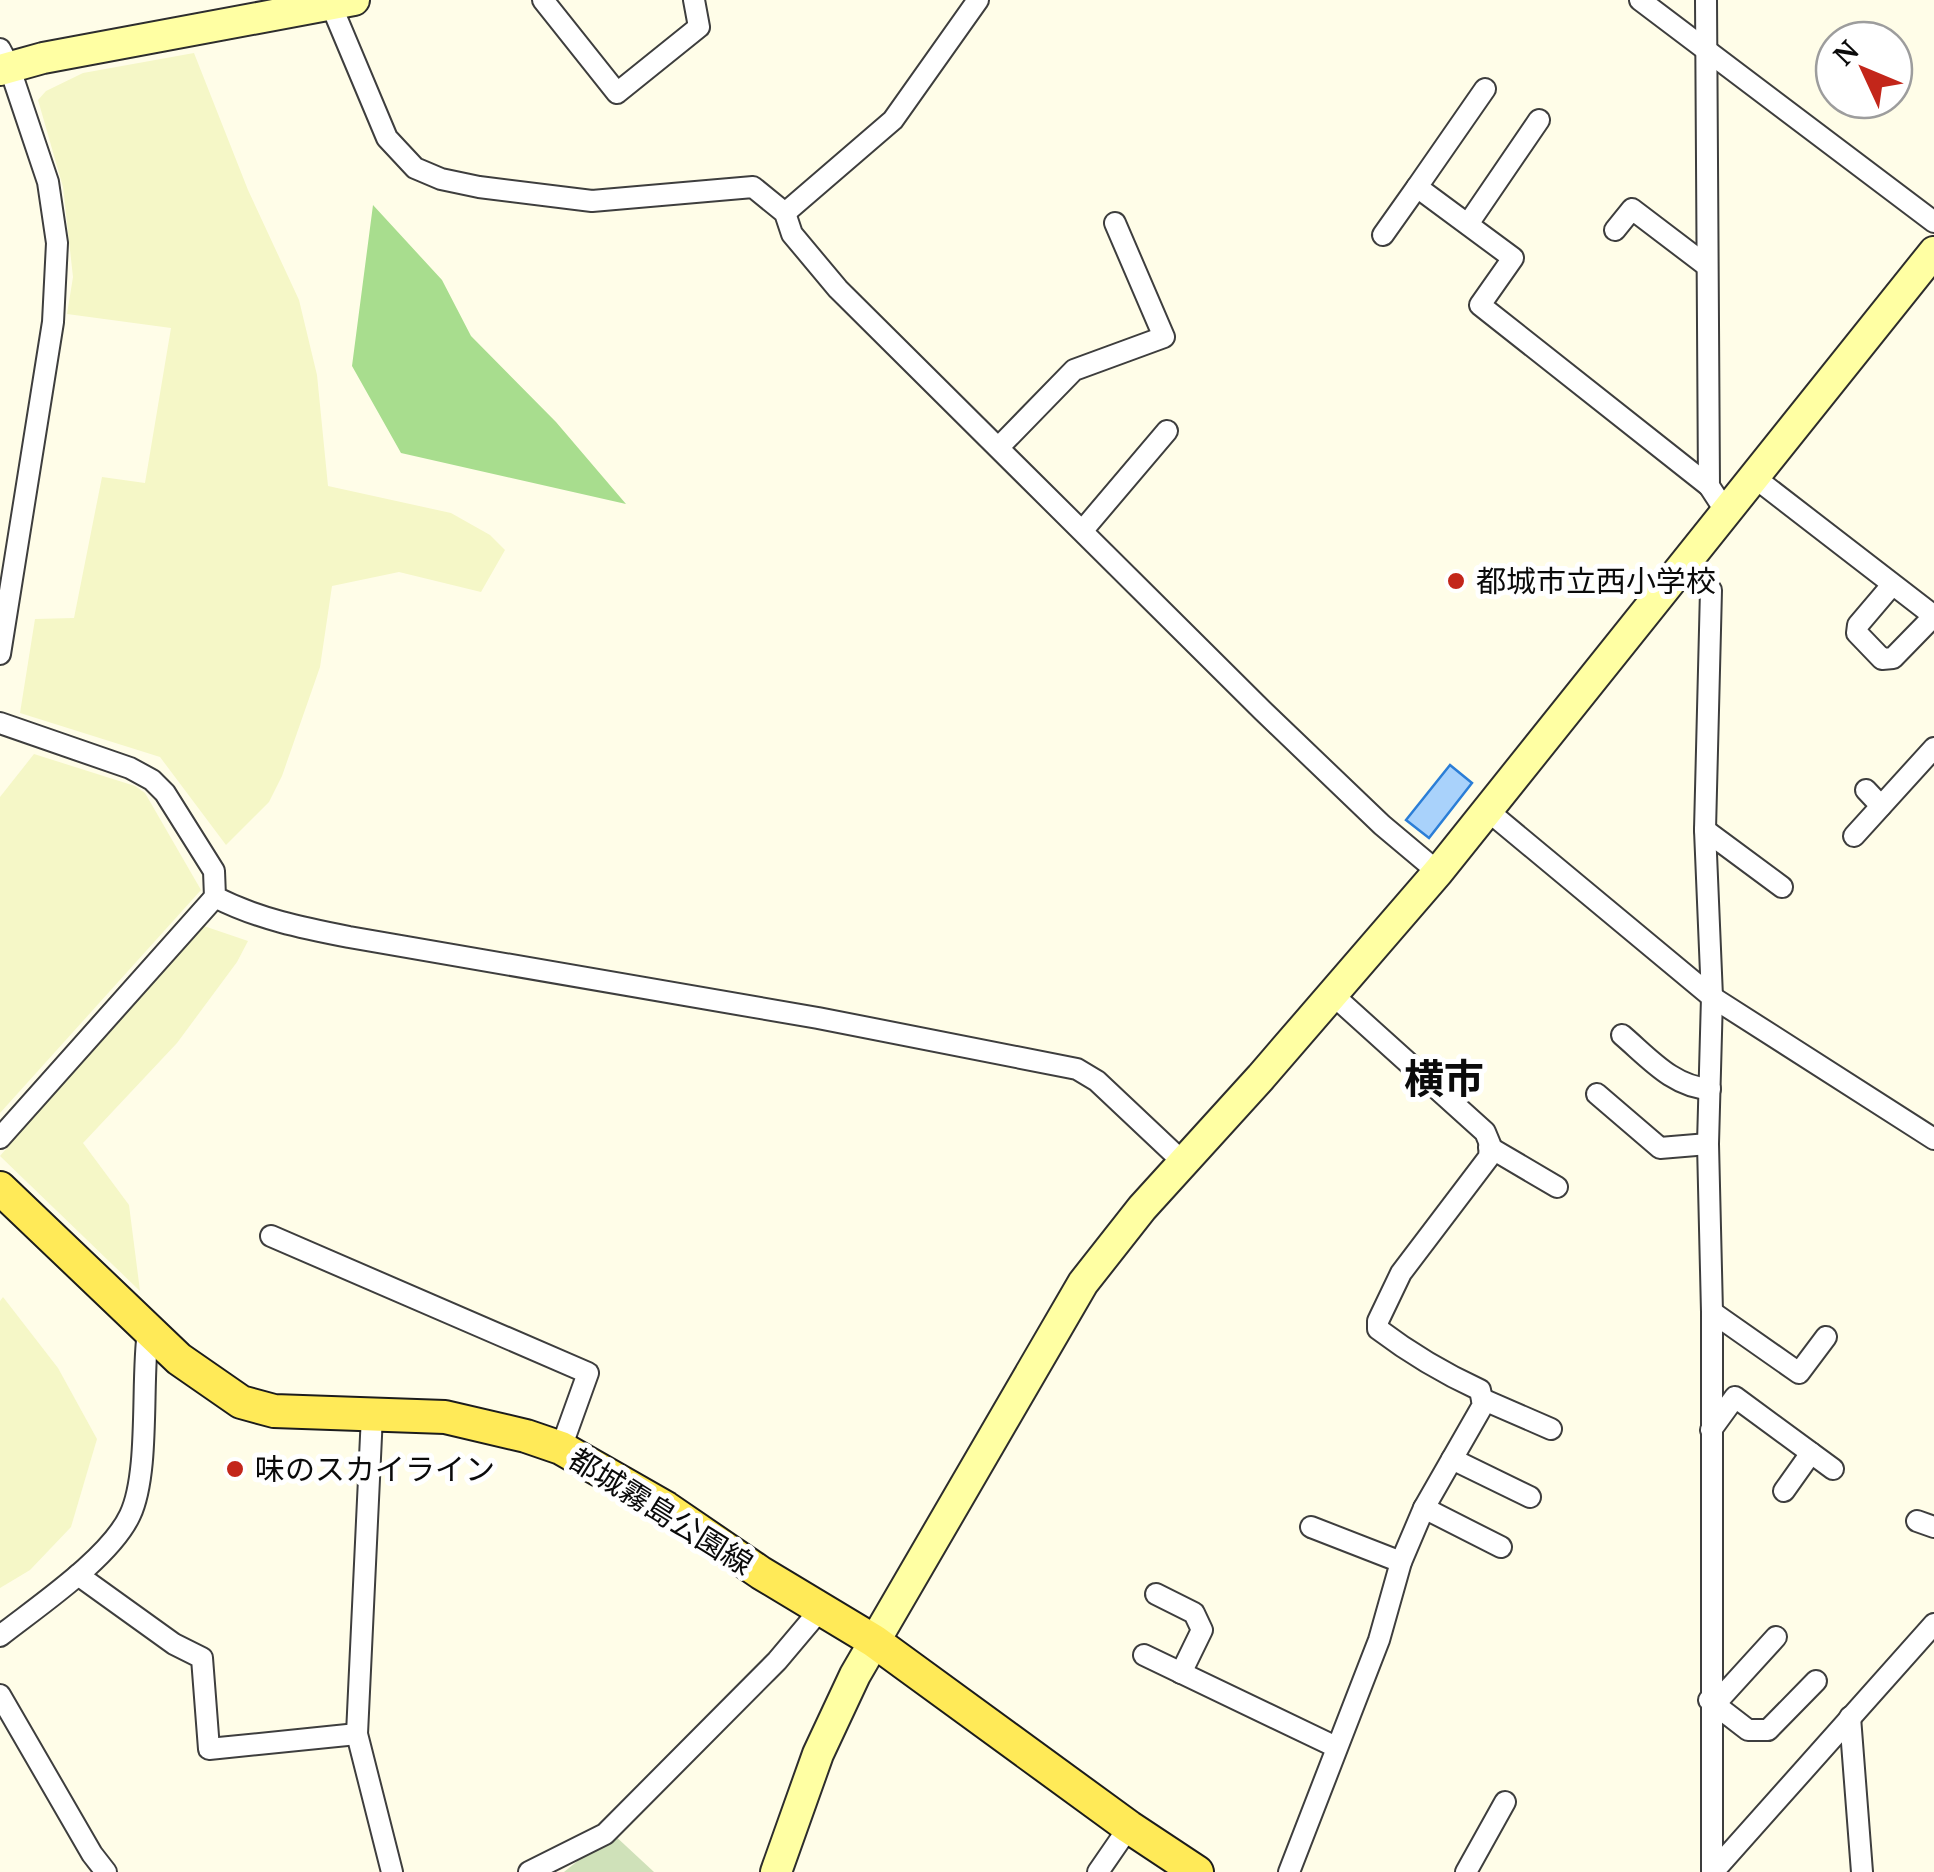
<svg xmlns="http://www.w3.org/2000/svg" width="1934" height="1872" viewBox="0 0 1934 1872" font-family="'PT Serif','Noto Sans JP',serif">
<rect width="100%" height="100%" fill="#fffde8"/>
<!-- farmland -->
<g fill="#f5f7c7">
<path d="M194 53 248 190 299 300 317 375 328 486 451 513 490 535 505 550 481 592 399 572 332 586 320 667 282 776 269 802 226 845 160 757 20 713 35 619 74 618 102 477 145 483 171 328 67 314 73 277 63 187 38 100 46 91 83 73Z"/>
<path d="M34 754 135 786 145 793 201 890 0 1113V797Z"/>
<path d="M198 924 248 941 237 962 177 1043 83 1143 129 1205 140 1291 0 1156Z"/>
<path d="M3 1297 58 1368 97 1439 71 1527 30 1570 0 1588V1301Z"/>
</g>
<!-- forest -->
<path fill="#a8dd8e" d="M373 205 442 280 471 336 556 422 626 504 401 453 352 366Z"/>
<!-- cemetery -->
<path fill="#cfe1b9" d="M612 1833 654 1872H564Z"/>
<!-- water -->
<path fill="#a9d2fb" stroke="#2b7ed7" stroke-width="2.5" d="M1450 765 1472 783 1429 838 1406 820Z"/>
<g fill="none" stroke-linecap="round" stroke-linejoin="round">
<!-- street casing -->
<g stroke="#3e3e3e" stroke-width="24">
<g id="street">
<path d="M329 0 387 138 415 168 441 179 479 187 592 201 753 187 785 213 792 234 838 289 1263 711 1382 825 1438 872"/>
<path d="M543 0 617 93 699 27 694 0"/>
<path d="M1640 0 1934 222"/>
<path d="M1706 0 1709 486 1726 512"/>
<path d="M0 49 9 66 48 182 57 243 53 322 0 654"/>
<path d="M1485 89 1417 187 1513 258 1480 305 1709 486"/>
<path d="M785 213 893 120 978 0"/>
<path d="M1468 224 1539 120"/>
<path d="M1615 230 1632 209 1707 266"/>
<path d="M1383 235 1417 187"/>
<path d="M999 447 1074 370 1164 337 1115 223"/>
<path d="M1754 477 1934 616"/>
<path d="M1083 530 1167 431"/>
<path d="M1688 560 1711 590 1705 830 1712 997 1708 1144 1712 1312V1872"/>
<path d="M1892 585 1858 625 1857 633 1882 659 1893 658 1934 616"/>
<path d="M0 723 130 768 152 780 165 793 214 871 215 897C258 919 303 928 349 937L818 1018 1077 1069 1097 1081 1184 1163"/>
<path d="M1866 790 1881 806"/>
<path d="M1487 810 1712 997 1934 1139"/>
<path d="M1705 830 1782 887"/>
<path d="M1854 836 1934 748"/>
<path d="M1622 1035C1649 1058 1673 1087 1710 1089"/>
<path d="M1597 1094 1660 1148 1708 1144"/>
<path d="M0 1138 215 897"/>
<path d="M1489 1147 1557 1187"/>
<path d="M271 1236 588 1373 561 1448"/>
<path d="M1712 1312 1799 1373 1826 1337"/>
<path d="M1482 1399 1551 1429"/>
<path d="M372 1415 357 1734 392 1872"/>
<path d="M1711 1430 1735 1397 1833 1469"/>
<path d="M1452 1459 1530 1497"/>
<path d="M1784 1491 1811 1453"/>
<path d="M1424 1508 1501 1547"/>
<path d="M1917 1521 1934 1527"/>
<path d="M1311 1527 1401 1562"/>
<path d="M78 1575 174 1644 202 1658 209 1749 357 1734"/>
<path d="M1156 1594 1194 1613 1202 1630 1181 1673"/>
<path d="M0 1636C38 1606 110 1558 130 1515 150 1473 141 1381 148 1331"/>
<path d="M1144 1655 1336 1747"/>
<path d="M0 1695 92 1854 106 1872"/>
<path d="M1709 1700 1748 1730H1768L1816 1681"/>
<path d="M1715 1704 1776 1637"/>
<path d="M1850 1717 1862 1872"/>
<path d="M529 1872 605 1834 777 1661 820 1610"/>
<path d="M1098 1872 1129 1827"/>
<path d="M1289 1872 1379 1640 1401 1562 1424 1508 1483 1405 1480 1390C1443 1373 1411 1354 1378 1329V1321L1401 1273 1489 1157 1490 1144 1485 1132 1333 995"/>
<path d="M1466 1872 1505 1802"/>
<path d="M1713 1872 1934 1624"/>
</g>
</g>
<!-- secondary casing -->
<g stroke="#2d2d2d" stroke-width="34">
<g id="secondary">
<path d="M0 70 43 58 354 0"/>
<path d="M776 1872 818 1754 855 1675 1083 1283 1142 1208 1261 1077 1438 872 1934 252"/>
</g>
</g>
<!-- primary casing -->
<g stroke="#1c1c1c" stroke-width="36">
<path id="primary" d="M0 1188 179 1359 241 1402 274 1411 445 1417 526 1436 561 1448 666 1508 761 1573 874 1641 1129 1827 1197 1872"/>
</g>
<!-- street -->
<use href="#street" stroke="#fff" stroke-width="20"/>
<!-- secondary -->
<use href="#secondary" stroke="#ffffa3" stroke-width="30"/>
<!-- primary -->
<use href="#primary" stroke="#ffea58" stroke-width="32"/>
</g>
<!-- markers -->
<g fill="#c3261a" stroke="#fff" stroke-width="4">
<circle cx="1456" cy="581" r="10"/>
<circle cx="235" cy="1469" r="10"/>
</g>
<g text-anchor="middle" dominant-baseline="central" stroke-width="10" stroke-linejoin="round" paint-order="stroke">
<!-- poi labels -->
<g font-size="30" fill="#0b0b0b" stroke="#fff" text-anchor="start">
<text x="1476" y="581">都城市立西小学校</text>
<text x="255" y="1469">味のスカイライン</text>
</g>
<!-- street labels -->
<g font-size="30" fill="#0b0b0b" stroke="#fff">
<text transform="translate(661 1511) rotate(32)">都城霧島公園線</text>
</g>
<!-- district labels -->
<g font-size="40" font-weight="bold" fill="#0b0b0b" stroke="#fff">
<text x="1444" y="1077">横市</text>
</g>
</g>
<!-- north arrow -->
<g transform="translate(1864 70) rotate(314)"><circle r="48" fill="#ffffff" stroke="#9d9d9d" stroke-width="2.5"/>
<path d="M0-8L18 38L0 25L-18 38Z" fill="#c3261a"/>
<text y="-15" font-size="28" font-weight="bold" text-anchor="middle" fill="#0b0b0b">N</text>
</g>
</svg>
